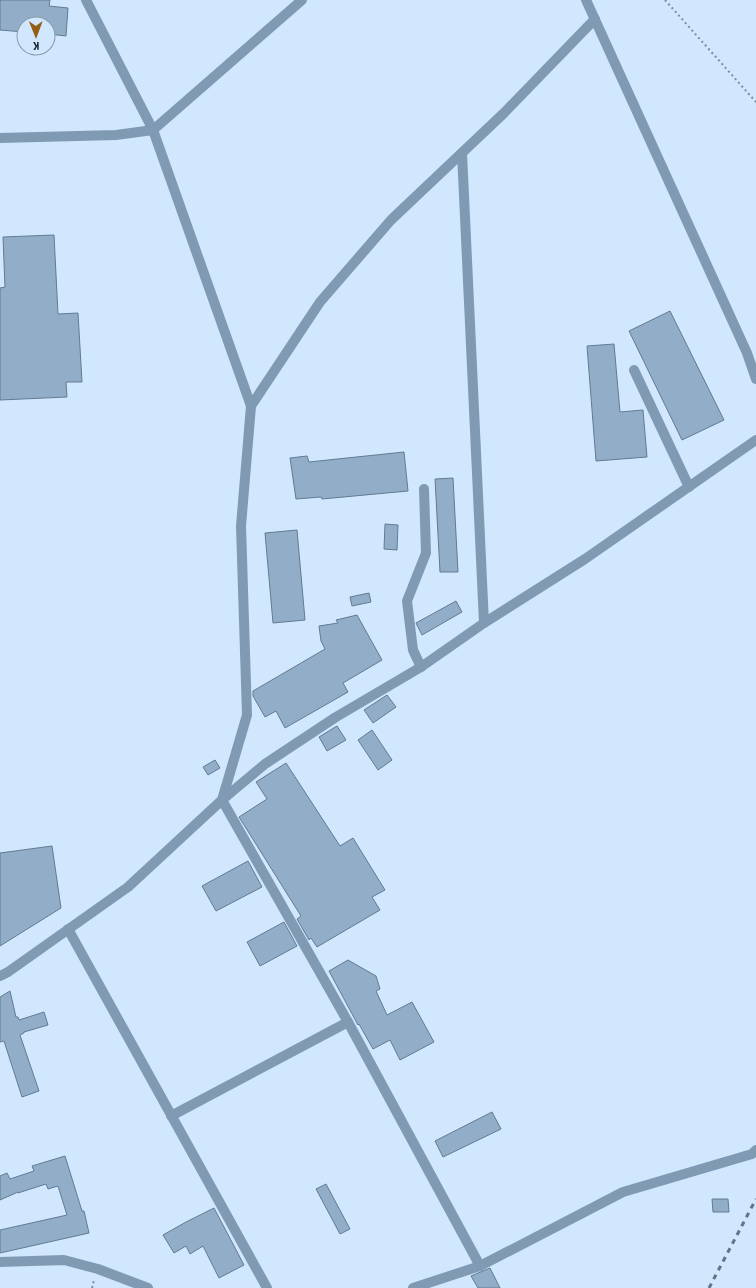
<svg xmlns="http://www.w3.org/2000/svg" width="756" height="1288" viewBox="0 0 756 1288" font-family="'Roboto Condensed',sans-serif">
<rect width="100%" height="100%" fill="#d1e7fd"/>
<!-- building -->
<g fill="#92adc7" stroke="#627b94">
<path d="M0 0H50L49 6 68 8 66 36 48 34V24H24V32L0 30Z"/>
<path d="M54 235 58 314 78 313 82 382H66L67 397 0 400V288L5 287 3 237Z"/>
<path d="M670 311 724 420 682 440 629 331Z"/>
<path d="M614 344 620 412 643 410 647 457 596 461 587 346Z"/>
<path d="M404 452 408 491 322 499 321 497 296 499 290 458 307 456 309 462Z"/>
<path d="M453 478 458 572H440L435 479Z"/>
<path d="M385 524 398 525 397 550 384 549Z"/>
<path d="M297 530 305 620 273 623 265 533Z"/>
<path d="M369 593 371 602 352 606 350 597Z"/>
<path d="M456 601 462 612 422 635 416 623Z"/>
<path d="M357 615 382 660 343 683 348 692 285 728 276 711 265 717 253 696V691L325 649 321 641 319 626 338 623 336 620Z"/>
<path d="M387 695 396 707 373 723 364 710Z"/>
<path d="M337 726 346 740 327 751 319 737Z"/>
<path d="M372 730 392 760 378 770 358 740Z"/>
<path d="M215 760 220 768 208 775 203 767Z"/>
<path d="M286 763 340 846 353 838 385 890 372 897 380 910 317 947 311 938 309 940 297 919 301 916 239 817 267 799 256 782Z"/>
<path d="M52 846 61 908 0 946V853Z"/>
<path d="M248 861 262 887 216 911 202 886Z"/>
<path d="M284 922 297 946 260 966 247 942Z"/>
<path d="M348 960 376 976 380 989 376 991 387 1015 412 1002 434 1042 400 1060 390 1040 373 1049 359 1024 358 1025 329 971Z"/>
<path d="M10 991 16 1017H18L19 1020 44 1012 48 1025 24 1032V1033L20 1035 39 1091 22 1097 4 1041 0 1042V997Z"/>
<path d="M492 1112 501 1129 443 1157 435 1141Z"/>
<path d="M65 1156 82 1211H84L89 1233 0 1253V1230L67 1215 58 1186 48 1189 46 1184 18 1193V1192L0 1200V1176L7 1173 10 1179 34 1171 32 1166Z"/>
<path d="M326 1184 350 1229 340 1234 316 1189Z"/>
<path d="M712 1199H728L729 1212H713Z"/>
<path d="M214 1208 244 1265 219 1278 203 1246 190 1254 186 1246 174 1253 163 1235 186 1222Z"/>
<path d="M490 1268 500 1288H478L471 1276Z"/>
</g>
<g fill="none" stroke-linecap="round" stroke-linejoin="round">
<!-- path -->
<g stroke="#7b8c9c" stroke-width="2" stroke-dasharray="2 3" stroke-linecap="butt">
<path d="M665 0 756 102"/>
<path d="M92 1288 94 1280"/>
</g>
<!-- street -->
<g stroke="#809ab4" stroke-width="10">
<path d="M86 0 153 130 251 406"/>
<path d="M586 0 747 353 756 379"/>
<path d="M0 138 116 135 153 130 302 0"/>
<path d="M462 153 484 623"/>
<path d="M634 370 689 487"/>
<path d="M421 667 413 650 407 601 426 553 424 489"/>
<path d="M68 929 267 1288"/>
<path d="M0 976 8 972 128 887 222 800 265 764 336 717 421 667 484 623 585 559 756 440"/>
<path d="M171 1116 348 1022"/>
<path d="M0 1262 64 1260 98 1269 148 1288"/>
<path d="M480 1266 348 1022 222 800 247 715 241 526 251 406 320 302 391 220 504 113 595 19"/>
<path d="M413 1288 480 1266 623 1192 752 1154 756 1150"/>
</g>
<!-- rail -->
<path stroke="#647381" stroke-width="3" stroke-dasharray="5 5" stroke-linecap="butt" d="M709 1288 756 1199"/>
</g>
<!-- north arrow -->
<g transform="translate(36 36) rotate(179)"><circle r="19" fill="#d1e7fd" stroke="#899aab"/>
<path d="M0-3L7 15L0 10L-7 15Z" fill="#945e15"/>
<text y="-6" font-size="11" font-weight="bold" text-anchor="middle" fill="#1d2731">K</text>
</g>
</svg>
